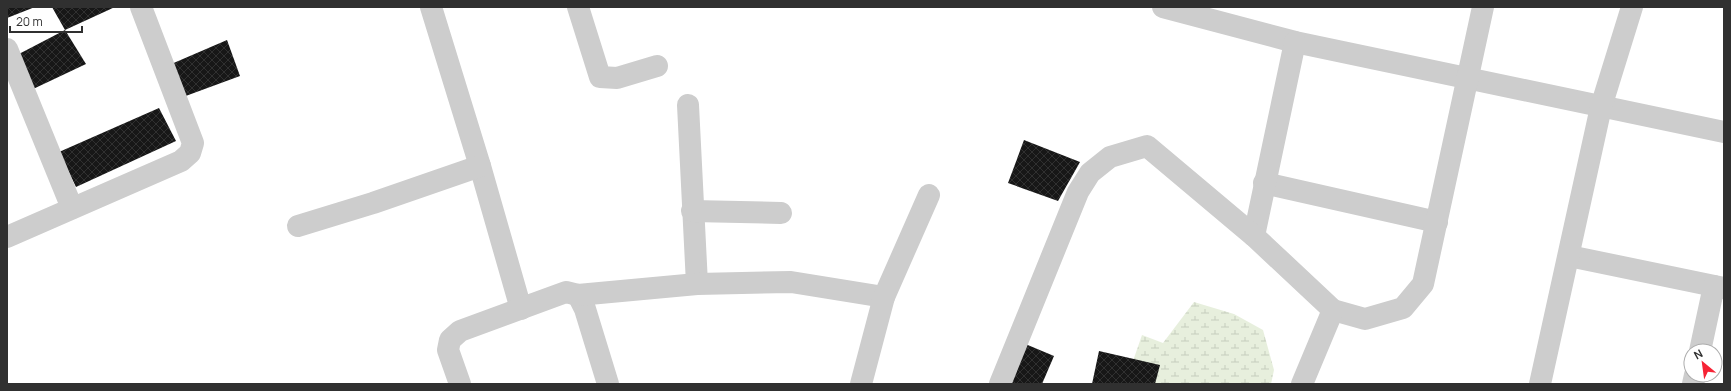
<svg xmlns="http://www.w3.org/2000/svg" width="1731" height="391" viewBox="0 0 1731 391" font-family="Manrope,sans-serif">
<defs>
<pattern id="wetland-marsh" width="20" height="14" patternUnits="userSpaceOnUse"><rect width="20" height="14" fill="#e7efdd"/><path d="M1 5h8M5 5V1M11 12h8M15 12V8" fill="none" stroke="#c6cdbe"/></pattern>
<pattern id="building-cross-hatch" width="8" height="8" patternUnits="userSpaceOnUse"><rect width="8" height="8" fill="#171717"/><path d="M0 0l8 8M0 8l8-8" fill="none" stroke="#303030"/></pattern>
</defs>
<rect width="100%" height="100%" fill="#fff"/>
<!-- wetland -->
<path fill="url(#wetland-marsh)" d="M1194 302 1234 314 1263 330 1274 370 1271 384H1125L1142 335 1163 343Z"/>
<!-- building -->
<g fill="url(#building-cross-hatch)">
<path d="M7 7H35L7 18Z"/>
<path d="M52 7H115L65 30Z"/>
<path d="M65 30 86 64 31 90 17 55Z"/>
<path d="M227 40 240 76 183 97 169 65Z"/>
<path d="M159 108 176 141 76 187 59 152Z"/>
<path d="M1024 140 1080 162 1058 201 1008 183Z"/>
<path d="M1023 343 1054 356 1042 384H1010Z"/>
<path d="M1099 351 1160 365 1155 384H1092Z"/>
</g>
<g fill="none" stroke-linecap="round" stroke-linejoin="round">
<!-- minor -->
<g stroke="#cdcdcd" stroke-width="22">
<path d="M431 7 480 166 521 309"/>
<path d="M578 7 600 77 617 78 657 66"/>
<path d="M1163 7 1295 42 1724 132"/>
<path d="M7 49 72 208"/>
<path d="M688 105 697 284"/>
<path d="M1264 183 1437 222"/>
<path d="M692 211 781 213"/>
<path d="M298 226 373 203 480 166"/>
<path d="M1254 236 1295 42"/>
<path d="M7 237 181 161 190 153 193 143 141 7"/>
<path d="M1569 256 1724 288"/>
<path d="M578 295 585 309 608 384"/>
<path d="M1700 351 1714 286"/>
<path d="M460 384 448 350 450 340 460 331 566 292 578 295 697 284 791 282 884 297"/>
<path d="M861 384 884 297 929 195"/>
<path d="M1000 384 1078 192 1090 173 1110 157 1147 146 1254 236 1333 310 1365 319 1403 308 1423 284 1483 7"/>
<path d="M1302 384 1333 310"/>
<path d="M1540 384 1601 107 1632 7"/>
<path d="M1693 384 1695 375"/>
</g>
</g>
<!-- border -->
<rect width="1731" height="391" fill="none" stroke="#303030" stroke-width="16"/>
<!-- north arrow -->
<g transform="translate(1703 363) rotate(331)"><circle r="19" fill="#ffffff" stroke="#acacac"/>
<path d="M0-3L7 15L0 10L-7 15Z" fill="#f62335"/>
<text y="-6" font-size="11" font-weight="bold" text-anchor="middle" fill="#303030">N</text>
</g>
<!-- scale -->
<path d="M10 26v6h72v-6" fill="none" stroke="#303030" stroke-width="2"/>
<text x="16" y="26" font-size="12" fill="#303030" stroke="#ffffff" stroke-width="3" paint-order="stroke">20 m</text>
</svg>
